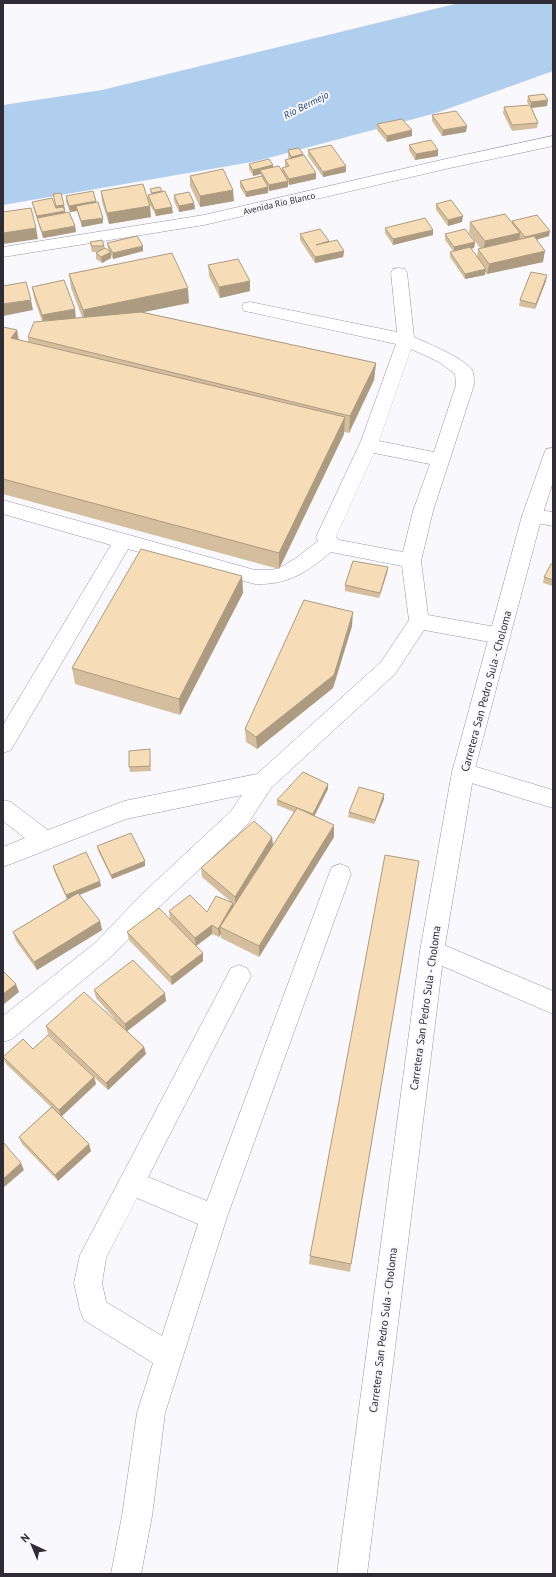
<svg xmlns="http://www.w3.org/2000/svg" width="556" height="1577" viewBox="0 0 556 1577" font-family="'PT Sans',sans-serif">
<rect width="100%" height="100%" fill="#f9f8fd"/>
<!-- water -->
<path fill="#b0ceee" d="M459 3H553V71L436 113 257 161 3 205V105L102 90Z"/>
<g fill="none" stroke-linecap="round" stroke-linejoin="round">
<!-- minor casing -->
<g stroke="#9b94ac" stroke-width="1">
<g id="minor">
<path d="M553 136V146L450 168 204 225 3 257V247L204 215 450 158Z"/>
<path d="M399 268 405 269 407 273 414 337C427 343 469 360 473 372 474 376 474 381 474 385L433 511 421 561 428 615 501 628 508 630 511 636 508 642 501 644 424 630 395 674 271 788 247 825 158 908 111 957 12 1039 3 1042V1016L95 943 142 894 231 811 242 795 126 819 3 867V847L25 838 3 821V800L11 802 48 830 124 801 257 774 381 662 409 620 402 566 331 552C306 573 288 585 255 584L128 549 11 750 3 753V725L111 545 3 514V500L255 570H272L281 567 296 558 318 541 316 537 361 441 396 344 250 312 244 311 242 307 244 303 250 302 397 332 391 273 393 269ZM411 349 439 362 455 374 456 385 434 452 379 441ZM374 453 430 464 413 511 403 552 339 540 336 537Z"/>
<path d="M532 509 553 512V526L525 521 522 516 525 511Z"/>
<path d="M463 763 553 790V808L455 778 452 772 455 766Z"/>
<path d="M340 864 348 867 351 874 227 1217 165 1413 152 1516 141 1574H111L122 1516 137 1413 153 1363 84 1320 80 1310 74 1283 80 1255 231 968 239 965 247 968 251 976 148 1177 207 1201 329 874 332 867ZM137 1198 198 1224 162 1336 106 1302 102 1283 106 1258Z"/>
<path d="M432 940 553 991V1014L424 958 420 951 424 944Z"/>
</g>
</g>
<!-- major casing -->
<g stroke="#9b94ac" stroke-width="1">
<path id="major" d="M553 448V482L542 516 474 772 444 951 367 1574H337L420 951 452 772 522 516 544 454 546 449Z"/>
</g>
<!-- minor -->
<use href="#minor" fill="#fff" fill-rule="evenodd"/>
<!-- major -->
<use href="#major" fill="#fff" fill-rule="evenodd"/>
</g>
<!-- wall -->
<g fill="#d4be9e">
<path d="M528 96 547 106 532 108 538 123 537 128 512 131 503 113 504 107 529 105 527 102Z"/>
<path d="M432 115 466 132 442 136 432 121Z"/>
<path d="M377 124 412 136 387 142 377 130Z"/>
<path d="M409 145 438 156 415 160 409 150Z"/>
<path d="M288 150 303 156 316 179 289 185 288 183V187L269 191 268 189V193L246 197 240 187V181L261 176V174L253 176 249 169V164L273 165V167L282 172V168L286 167 285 166V160L289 159 288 156Z"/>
<path d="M308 150 346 166V172L323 177 308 156Z"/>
<path d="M190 176 234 201 200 207 190 186Z"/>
<path d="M150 189 162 192 173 213 156 216 148 201V195L151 194Z"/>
<path d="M101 191 151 217 109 224 102 202Z"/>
<path d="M53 194 64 205 65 213 75 226 76 232 43 238 33 207 32 202 56 208Z"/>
<path d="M174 195 194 203 195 209 179 212 174 201Z"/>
<path d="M66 196 96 203 103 223 82 227 77 211 70 212 66 202Z"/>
<path d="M436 204 462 222 448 226 436 210Z"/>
<path d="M512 221 549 236 536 240 543 262 487 274 485 271V275L465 279 450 257V252L453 251 445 240V234L475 242 474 248H471L477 257 478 249 480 248 469 233 470 222H512Z"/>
<path d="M385 228 433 230V235L393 245 385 233Z"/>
<path d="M300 234 329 241V242L344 251 343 257 315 263 300 240Z"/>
<path d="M90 242 104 246 105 248 109 251 108 249 107 243 143 246V251L113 259 111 255V258L102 263 96 259V253L97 252H92L91 248Z"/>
<path d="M208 265 250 291 220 298 209 276Z"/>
<path d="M69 274 189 303 142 312 376 363 374 380 349 433 344 432V434L279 569 3 494V327L17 330 18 339 28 342V337L42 321 34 298 32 287 76 318 82 317 71 288Z"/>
<path d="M546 281 535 309 519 306 520 300Z"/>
<path d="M553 564V586L543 583 544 577Z"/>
<path d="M388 567 387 573 379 598 345 591V585Z"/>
<path d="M242 576 243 593 180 715 75 684 72 668Z"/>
<path d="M352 626 333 688 257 749 246 742 245 729Z"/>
<path d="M150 754 151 771 130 772 129 767Z"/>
<path d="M328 789 314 815 334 837 259 957 221 938V934L219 937 212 934 196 946 203 953V961L172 985 129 940 127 932 170 919 169 911 207 912 230 901 202 877 201 868 272 837 273 845 294 812 277 805V800Z"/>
<path d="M384 794V799L374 824 348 817 349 812Z"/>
<path d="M97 846 145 861V866L112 879 98 851Z"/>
<path d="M419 861 350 1272 309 1264 310 1256Z"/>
<path d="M53 866 101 886 79 895 100 921 102 930 37 970 16 941 13 932 67 899 54 871Z"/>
<path d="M94 990 166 1001 127 1031 144 1047 146 1054 108 1090 48 1034 46 1026 119 1024 96 998Z"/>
<path d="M33 1049 94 1077 96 1084 62 1116 91 1151 58 1181 22 1144 19 1137 51 1107 6 1064 3 1057Z"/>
</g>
<!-- shaded-wall -->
<g fill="#ac9b81">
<path d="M548 100 547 106 531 108V102Z"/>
<path d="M467 126 466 132 442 136 443 130Z"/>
<path d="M412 130V136L387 142V136Z"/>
<path d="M438 150V156L415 160 416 154Z"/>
<path d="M303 154V160L291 163V157Z"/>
<path d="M273 165V171L260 170 261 174 253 176V170Z"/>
<path d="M346 166V172L323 177V172Z"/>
<path d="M316 173V179L289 185V179Z"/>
<path d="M288 181V187L269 191V185Z"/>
<path d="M268 187V193L246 197V192Z"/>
<path d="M233 190 234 201 200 207V196Z"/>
<path d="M162 191V197L153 199 152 193Z"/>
<path d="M96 201 97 207 76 206 77 211 70 212 69 206Z"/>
<path d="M194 203 195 209 179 212V206Z"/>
<path d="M64 205 65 210 57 212 56 206Z"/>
<path d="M150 206 151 217 109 224 107 213Z"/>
<path d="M172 207 173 213 156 216 155 210Z"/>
<path d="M65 211 66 216 37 218V216Z"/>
<path d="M463 216 462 222 448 226V220Z"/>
<path d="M103 218V223L82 227 81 221Z"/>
<path d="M75 226 76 232 43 238 42 232Z"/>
<path d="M36 228 38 239 3 244V233Z"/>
<path d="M433 230V235L393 245V239Z"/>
<path d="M550 231 549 236 524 243 525 237Z"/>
<path d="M520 233 519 243 483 252 485 241Z"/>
<path d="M475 242 474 248 454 253V247Z"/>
<path d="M143 246V251L113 259V253Z"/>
<path d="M344 251 343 257 315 263V257Z"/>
<path d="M545 251 543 262 487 274 489 264Z"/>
<path d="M111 252V258L102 263 101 257Z"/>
<path d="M486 269 485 275 465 279V274Z"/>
<path d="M547 275 546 281 535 309 536 304Z"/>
<path d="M250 281V291L220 298 219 287Z"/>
<path d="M188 288 189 303 85 324 83 310Z"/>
<path d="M31 300 33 310 3 316V304Z"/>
<path d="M75 309 76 319 44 326 42 315Z"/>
<path d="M17 330 20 347 11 338Z"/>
<path d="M376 363 374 380 349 433 350 416Z"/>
<path d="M345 417 344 434 279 569V553Z"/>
<path d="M388 567 387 573 379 598 380 593Z"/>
<path d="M242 576 243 593 180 715 179 699Z"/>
<path d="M353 612 352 626 333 688 257 749 256 737Z"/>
<path d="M328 784V789L313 819V814Z"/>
<path d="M384 794V799L374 824 375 820Z"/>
<path d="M334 825V837L259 957V946Z"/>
<path d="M272 837 273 846 235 906V897Z"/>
<path d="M145 861V866L112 879 111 875Z"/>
<path d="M100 881 101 886 67 900 66 895Z"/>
<path d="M233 903 234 911 220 927 221 934 219 937 218 929Z"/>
<path d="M100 921 102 930 37 970 34 962Z"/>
<path d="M212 925V934L196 946 195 938Z"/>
<path d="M203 953V961L172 985 171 977Z"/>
<path d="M16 984 19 992 3 1005V994Z"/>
<path d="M165 993 166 1001 126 1032 125 1024Z"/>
<path d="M144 1047 146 1054 108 1090 106 1083Z"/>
<path d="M94 1077 96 1084 61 1117 59 1110Z"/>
<path d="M89 1144 91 1151 58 1181 55 1175Z"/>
<path d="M21 1163 24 1170 3 1188V1179Z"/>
</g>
<!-- building -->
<g fill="#f6ddb8" stroke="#ac9b81">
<path d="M544 94 548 100 531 102 528 96Z"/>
<path d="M530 105 538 123 512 125 504 107Z"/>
<path d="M456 111 467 126 443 130 432 115Z"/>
<path d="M402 119 412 130 387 136 377 124Z"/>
<path d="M431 140 438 150 416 154 409 145Z"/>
<path d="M331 145 346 166 323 172 308 150Z"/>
<path d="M299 148 303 154 291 157 288 150Z"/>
<path d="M304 155 316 173 289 179 282 168 289 166 285 160Z"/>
<path d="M269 159 273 165 253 170 249 164Z"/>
<path d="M279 166 288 181 269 185 260 170Z"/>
<path d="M223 169 233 190 200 196 190 176Z"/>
<path d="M262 176 268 187 246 192 240 181Z"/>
<path d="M143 184 150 206 107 213 101 191Z"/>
<path d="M160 187 162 191 152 193 150 189Z"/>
<path d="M93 191 96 201 69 206 66 196Z"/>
<path d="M165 191 172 207 155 210 148 195Z"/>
<path d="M189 192 194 203 179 206 174 195Z"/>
<path d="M61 193 64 205 56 206 53 194Z"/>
<path d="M52 198 56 208 63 207 65 211 37 216 32 202Z"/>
<path d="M451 200 463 216 448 220 436 204Z"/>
<path d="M98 202 103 218 81 221 76 206Z"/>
<path d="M31 208 36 228 3 233V212Z"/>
<path d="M69 212 75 226 42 232 37 218Z"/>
<path d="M505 214 520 233 485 241 470 222Z"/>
<path d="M537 215 550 231 525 237 512 221Z"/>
<path d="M425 218 433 230 393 239 385 228Z"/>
<path d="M320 229 329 241 316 245 337 240 344 251 315 257 300 234Z"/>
<path d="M465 229 475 242 454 247 445 234Z"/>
<path d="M137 236 143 246 113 253 107 243Z"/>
<path d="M534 236 545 251 489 264 478 249Z"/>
<path d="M102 240 104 246H92L90 242Z"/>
<path d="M470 247 486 269 465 274 450 252Z"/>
<path d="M105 248 111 252 101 257 96 253Z"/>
<path d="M172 253 188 288 83 310 69 274Z"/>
<path d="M238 259 250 281 219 287 208 265Z"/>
<path d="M531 272 547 275 536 304 520 300Z"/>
<path d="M64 280 75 309 42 315 32 287Z"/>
<path d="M26 282 31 300 3 304V286Z"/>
<path d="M141 312 376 363 350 416 28 337 34 322Z"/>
<path d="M3 327 17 330 11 338 345 417 279 553 3 479Z"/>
<path d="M141 549 242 576 179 699 72 668Z"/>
<path d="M353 561 388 567 380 593 345 585Z"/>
<path d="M551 564H553V580L544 577Z"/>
<path d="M304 600 353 612 334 675 256 737 245 729Z"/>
<path d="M150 749V766L129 767V751Z"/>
<path d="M303 772 328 784 313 814 277 800Z"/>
<path d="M359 787 384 794 375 820 349 812Z"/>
<path d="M297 808 334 825 259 946 220 927Z"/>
<path d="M254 821 272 837 235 897 201 868Z"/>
<path d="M131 833 145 861 111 875 97 846Z"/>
<path d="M86 852 100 881 66 895 53 866Z"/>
<path d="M385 855 419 861 351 1264 310 1256Z"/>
<path d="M78 893 100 921 34 962 13 932Z"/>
<path d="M190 895 207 912 216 896 233 903 218 929 212 925 195 938 169 911Z"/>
<path d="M159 908 203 953 171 977 127 932Z"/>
<path d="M133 960 165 993 125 1024 94 990Z"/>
<path d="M3 971 16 984 3 994Z"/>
<path d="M84 992 144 1047 106 1083 46 1026Z"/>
<path d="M48 1035 94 1077 59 1110 3 1057 23 1039 33 1049Z"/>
<path d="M52 1107 89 1144 55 1175 19 1137Z"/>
<path d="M3 1142 21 1163 3 1179Z"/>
</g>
<g text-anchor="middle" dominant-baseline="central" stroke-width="4" stroke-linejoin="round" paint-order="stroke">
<!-- far-street labels -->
<g font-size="9" fill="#2f2c36" stroke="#f9f8fd">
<text transform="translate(279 203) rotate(-13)">Avenida Río Blanco</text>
</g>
<!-- far-water labels -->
<g font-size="10" font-style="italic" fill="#1a4670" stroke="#f9f8fd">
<text transform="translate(306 105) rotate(-27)">Río Bermejo</text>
</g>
<!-- street labels -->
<g font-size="11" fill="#2f2c36" stroke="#f9f8fd">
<text transform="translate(486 691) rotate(-75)">Carretera San Pedro Sula - Choloma</text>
<text transform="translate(425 1008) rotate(-82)">Carretera San Pedro Sula - Choloma</text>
<text transform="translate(383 1330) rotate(-83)">Carretera San Pedro Sula - Choloma</text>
</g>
</g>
<!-- border -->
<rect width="556" height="1577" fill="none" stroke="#2f2c36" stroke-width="8"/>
<!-- north arrow -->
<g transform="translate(32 1545) rotate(316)" stroke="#f9f8fd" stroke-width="3" paint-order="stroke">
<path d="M0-3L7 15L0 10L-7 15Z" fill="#2f2c36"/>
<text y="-6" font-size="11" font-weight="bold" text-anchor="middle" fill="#2f2c36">N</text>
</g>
</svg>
